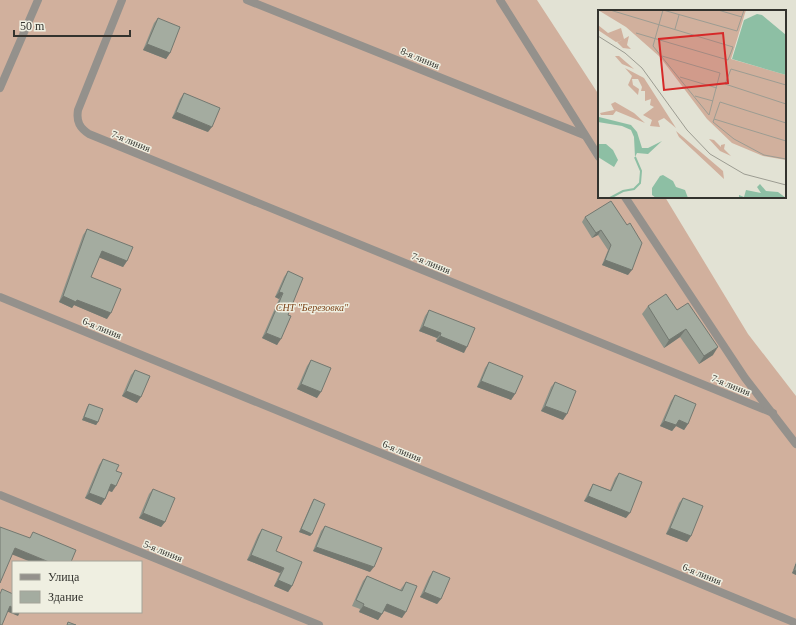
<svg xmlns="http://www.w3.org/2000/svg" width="796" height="625" viewBox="0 0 796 625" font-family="'Times New Roman',serif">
<rect width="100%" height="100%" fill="#e2e2d4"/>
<!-- garden -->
<path fill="#d1b09d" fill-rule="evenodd" d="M0 0H537L599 95V197H665L748 334 796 396V625H0ZM13 562H141V612H13Z"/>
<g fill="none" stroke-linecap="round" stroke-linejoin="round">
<!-- street -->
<g stroke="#94918c" stroke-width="8">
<path d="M122 0 78 110C76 122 80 128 89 134L773 413"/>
<path d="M247 0 584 135"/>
<path d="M500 0 599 157"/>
<path d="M0 88 38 0"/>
<path d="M625 197 745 378 796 444"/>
<path d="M0 297 796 623"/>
<path d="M0 495 319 625"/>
</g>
</g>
<!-- wall -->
<g fill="#8d948a">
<path d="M158 18 170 53 166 59 143 50 154 23Z"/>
<path d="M184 93 208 132 172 118 180 99Z"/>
<path d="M585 217 627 225 628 275 602 265 608 250 598 235 592 238 582 222Z"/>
<path d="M87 229 127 261 123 267 99 257 91 277 107 319 74 305 72 308 59 302 83 235Z"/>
<path d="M288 271V315L277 345 262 338 279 299 275 297 284 277Z"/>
<path d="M648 306 677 310 713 355 699 364 680 337 664 348 642 314Z"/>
<path d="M429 310 464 353 436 341 437 338 419 331 425 316Z"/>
<path d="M311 360 317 398 297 389 307 366Z"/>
<path d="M489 362 515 394 511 400 477 387 485 368Z"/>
<path d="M135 370 137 403 122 396 131 375Z"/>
<path d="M555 382 563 420 541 411 551 387Z"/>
<path d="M675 395 688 424 684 430 676 426 672 431 660 426 671 401Z"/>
<path d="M89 404 98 422 96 425 82 420 87 407Z"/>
<path d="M103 459 116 471 112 492 109 491 105 499 101 505 85 498 99 465Z"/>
<path d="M619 473 626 518 584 501 590 489 593 484 610 490 615 478Z"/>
<path d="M153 489 165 522 161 527 139 518 149 494Z"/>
<path d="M683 498 691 536 687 542 666 534 679 503Z"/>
<path d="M314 499 312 534 310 536 299 532 312 502Z"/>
<path d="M325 526 370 572 313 551 321 531Z"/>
<path d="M262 529 276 551 292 586 288 592 274 586 280 573 247 560 258 535Z"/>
<path d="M796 562V575L792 573Z"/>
<path d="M433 571 441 599 437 604 420 597 429 577Z"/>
<path d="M367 576 400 590 406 582 402 618 384 611 378 620 359 612 360 609 352 606 363 581Z"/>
</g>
<!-- shaded-wall -->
<g fill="#737870">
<path d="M147 44 170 53 166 59 143 50Z"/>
<path d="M176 112 212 127 208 132 172 118Z"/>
<path d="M601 230 598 235 592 238 596 233Z"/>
<path d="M102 251 127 261 123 267 98 257Z"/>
<path d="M605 260 632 270 628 275 602 265Z"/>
<path d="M279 292 283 293 279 299 275 297Z"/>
<path d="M63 296 77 300 111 313 107 319 74 305 72 308 59 302Z"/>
<path d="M423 326 441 333 437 338 419 331Z"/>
<path d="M686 329 680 337 664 348 669 340Z"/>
<path d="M266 333 281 339 277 345 262 338Z"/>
<path d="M440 336 467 347 464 353 436 341Z"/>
<path d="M718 347 713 355 699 364 704 356Z"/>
<path d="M481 381 515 394 511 400 477 387Z"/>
<path d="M301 384 321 392 317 398 297 389Z"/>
<path d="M126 391 141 397 137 403 122 396Z"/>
<path d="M545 406 567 414 563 420 541 411Z"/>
<path d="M84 417 98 422 96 425 82 420Z"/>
<path d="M679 420 688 424 684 430 676 426 672 431 660 426 664 421Z"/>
<path d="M111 484 116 486 112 492 107 490Z"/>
<path d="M89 493 105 499 101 505 85 498Z"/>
<path d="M588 496 630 513 626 518 584 501Z"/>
<path d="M143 513 165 522 161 527 139 518Z"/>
<path d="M670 528 691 536 687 542 666 534Z"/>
<path d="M301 529 312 534 310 536 299 532Z"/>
<path d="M316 547 374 567 370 572 313 551Z"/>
<path d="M15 548 49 562H31L11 554Z"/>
<path d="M251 555 284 568 280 573 247 560Z"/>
<path d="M794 570 796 571V575L792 573Z"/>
<path d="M278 580 292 586 288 592 274 586Z"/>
<path d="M424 592 441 599 437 604 420 597Z"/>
<path d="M387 604 406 612 402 618 383 610Z"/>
<path d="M10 606 13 608V612H20L18 616 6 611Z"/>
<path d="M363 606 382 614 378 620 359 612Z"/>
</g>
<!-- building -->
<g fill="#a4aca0" stroke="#737870">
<path d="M158 18 180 27 170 53 147 44Z"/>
<path d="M184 93 220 108 212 127 176 112Z"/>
<path d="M611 201 627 225 630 223 642 243 632 270 605 260 611 245 601 230 596 233 585 217Z"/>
<path d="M87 229 133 247 127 261 102 251 91 277 121 289 111 313 77 300 76 302 63 296Z"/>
<path d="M288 271 303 278 288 315 291 316 281 339 266 333 283 293 279 292Z"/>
<path d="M666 294 677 310 688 303 718 347 704 356 686 329 669 340 648 306Z"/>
<path d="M429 310 475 328 467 347 440 336 441 333 423 326Z"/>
<path d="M311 360 331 368 321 392 301 384Z"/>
<path d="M489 362 523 376 515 394 481 381Z"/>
<path d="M135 370 150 376 141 397 126 391Z"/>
<path d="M555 382 576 391 567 414 545 406Z"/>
<path d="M675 395 696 404 688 424 679 420 676 425 664 421Z"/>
<path d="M89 404 103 409 98 422 84 417Z"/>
<path d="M103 459 119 465 116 471 122 473 116 486 111 484 105 499 89 493Z"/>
<path d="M619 473 642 482 630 513 588 496 593 484 611 491Z"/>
<path d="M153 489 175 498 165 522 143 513Z"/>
<path d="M683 498 703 506 691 536 670 528Z"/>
<path d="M314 499 325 504 312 534 301 529Z"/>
<path d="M325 526 382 548 374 567 316 547Z"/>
<path d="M0 527 30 538 33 532 76 550 71 562H49L15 548 0 583Z"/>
<path d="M262 529 282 537 276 551 302 562 292 586 278 580 284 568 251 555Z"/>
<path d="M796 564V571L794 570Z"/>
<path d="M433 571 450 578 441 599 424 592Z"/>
<path d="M367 576 402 591 406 582 417 586 406 612 387 604 382 614 363 606 364 604 356 600Z"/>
<path d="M2 589 13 594V608L10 606 2 625H0V594Z"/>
<path d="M68 622 76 625H67Z"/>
</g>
<g text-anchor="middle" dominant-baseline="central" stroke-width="3" stroke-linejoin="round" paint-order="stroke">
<!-- street labels -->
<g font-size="10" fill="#33332e" stroke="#efefe1">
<text transform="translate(420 58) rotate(22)">8-я линия</text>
<text transform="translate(131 141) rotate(22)">7-я линия</text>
<text transform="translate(431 263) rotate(22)">7-я линия</text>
<text transform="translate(102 328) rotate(22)">6-я линия</text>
<text transform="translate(731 385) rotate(22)">7-я линия</text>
<text transform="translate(402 451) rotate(22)">6-я линия</text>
<text transform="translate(163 551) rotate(22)">5-я линия</text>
<text transform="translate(702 574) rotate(22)">6-я линия</text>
</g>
<!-- park labels -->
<g font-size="10" font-style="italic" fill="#7e451b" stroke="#efefe1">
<text x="312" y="307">СНТ "Березовка"</text>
</g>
</g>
<!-- overview -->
<g transform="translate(598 10)">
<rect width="188" height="188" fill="#e2e2d4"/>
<path d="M17 46H21L36 59 24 54ZM27 58 46 68 78 118 66 108 60 111 62 117 52 116 54 110 45 105 56 97 52 95 53 89 47 91V81H43L44 77 40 69H34L35 75 41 79 40 85 30 75 34 66ZM17 92 36 103 47 113 18 101 15 105H3L2 103 16 100 13 94ZM78 121 125 161 126 169 81 127ZM111 129 116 130 123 137V135L127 134 126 139 133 146 122 141Z" fill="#d1b09d"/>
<path d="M0 15 10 23 23 18 26 29 31 26 29 35 33 39 25 38 19 32 25 30 18 32 0 20Z" fill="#d1b09d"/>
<path d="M0 0H148L133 49 188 65V150L165 146 134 133 109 109 62 47 28 17Z" fill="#d1b09d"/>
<path d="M159 4 164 5 188 25V65L134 49 146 10ZM1 107 33 115 39 122 44 138H50L64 131 50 144 39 143 37 147 36 127 33 120 24 116 0 112ZM0 134H8L15 140 20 150 16 157 0 147ZM65 165 75 171 78 177 87 180 90 188H58L54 185V178L62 166ZM162 174 168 181 180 182 188 188H141V185L146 187 148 180 163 183 159 177Z" fill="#8dbfa4"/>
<path fill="none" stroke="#8dbfa4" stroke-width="2" d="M12 188 25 181 36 179 42 173 43 161 37 147"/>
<path fill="none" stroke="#9c9c92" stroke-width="1" d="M12 0 135 37 130 50 38 23M65 0 139 21 146 0M120 0 144 7M77 19 81 5M0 26 27 43 44 58 89 120 112 144 146 164 188 175M64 46 122 63 111 105 55 36 65 0M82 67 119 78M188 75 133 59 127 74 188 94M97 86 115 91M116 109 188 131M188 113 122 92 115 112 136 129 166 145 188 149"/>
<path fill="#d62828" fill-opacity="0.15" stroke="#d62828" stroke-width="2" d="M125 23 130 73 66 80 61 29Z"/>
<rect width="188" height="188" fill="none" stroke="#33332e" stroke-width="2"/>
</g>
<!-- legend -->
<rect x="12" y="561" width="130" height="52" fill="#efefe1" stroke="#a4a499"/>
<rect x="20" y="574" width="20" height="6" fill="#94918c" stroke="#a4a499"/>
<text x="48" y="581" font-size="12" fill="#33332e">Улица</text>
<rect x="20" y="591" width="20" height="12" fill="#a4aca0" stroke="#a4a499"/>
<text x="48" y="601" font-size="12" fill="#33332e">Здание</text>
<!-- scale -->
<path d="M14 30v6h116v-6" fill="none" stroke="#33332e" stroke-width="2"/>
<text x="20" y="30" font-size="12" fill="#33332e" stroke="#efefe1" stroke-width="3" paint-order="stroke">50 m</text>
</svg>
